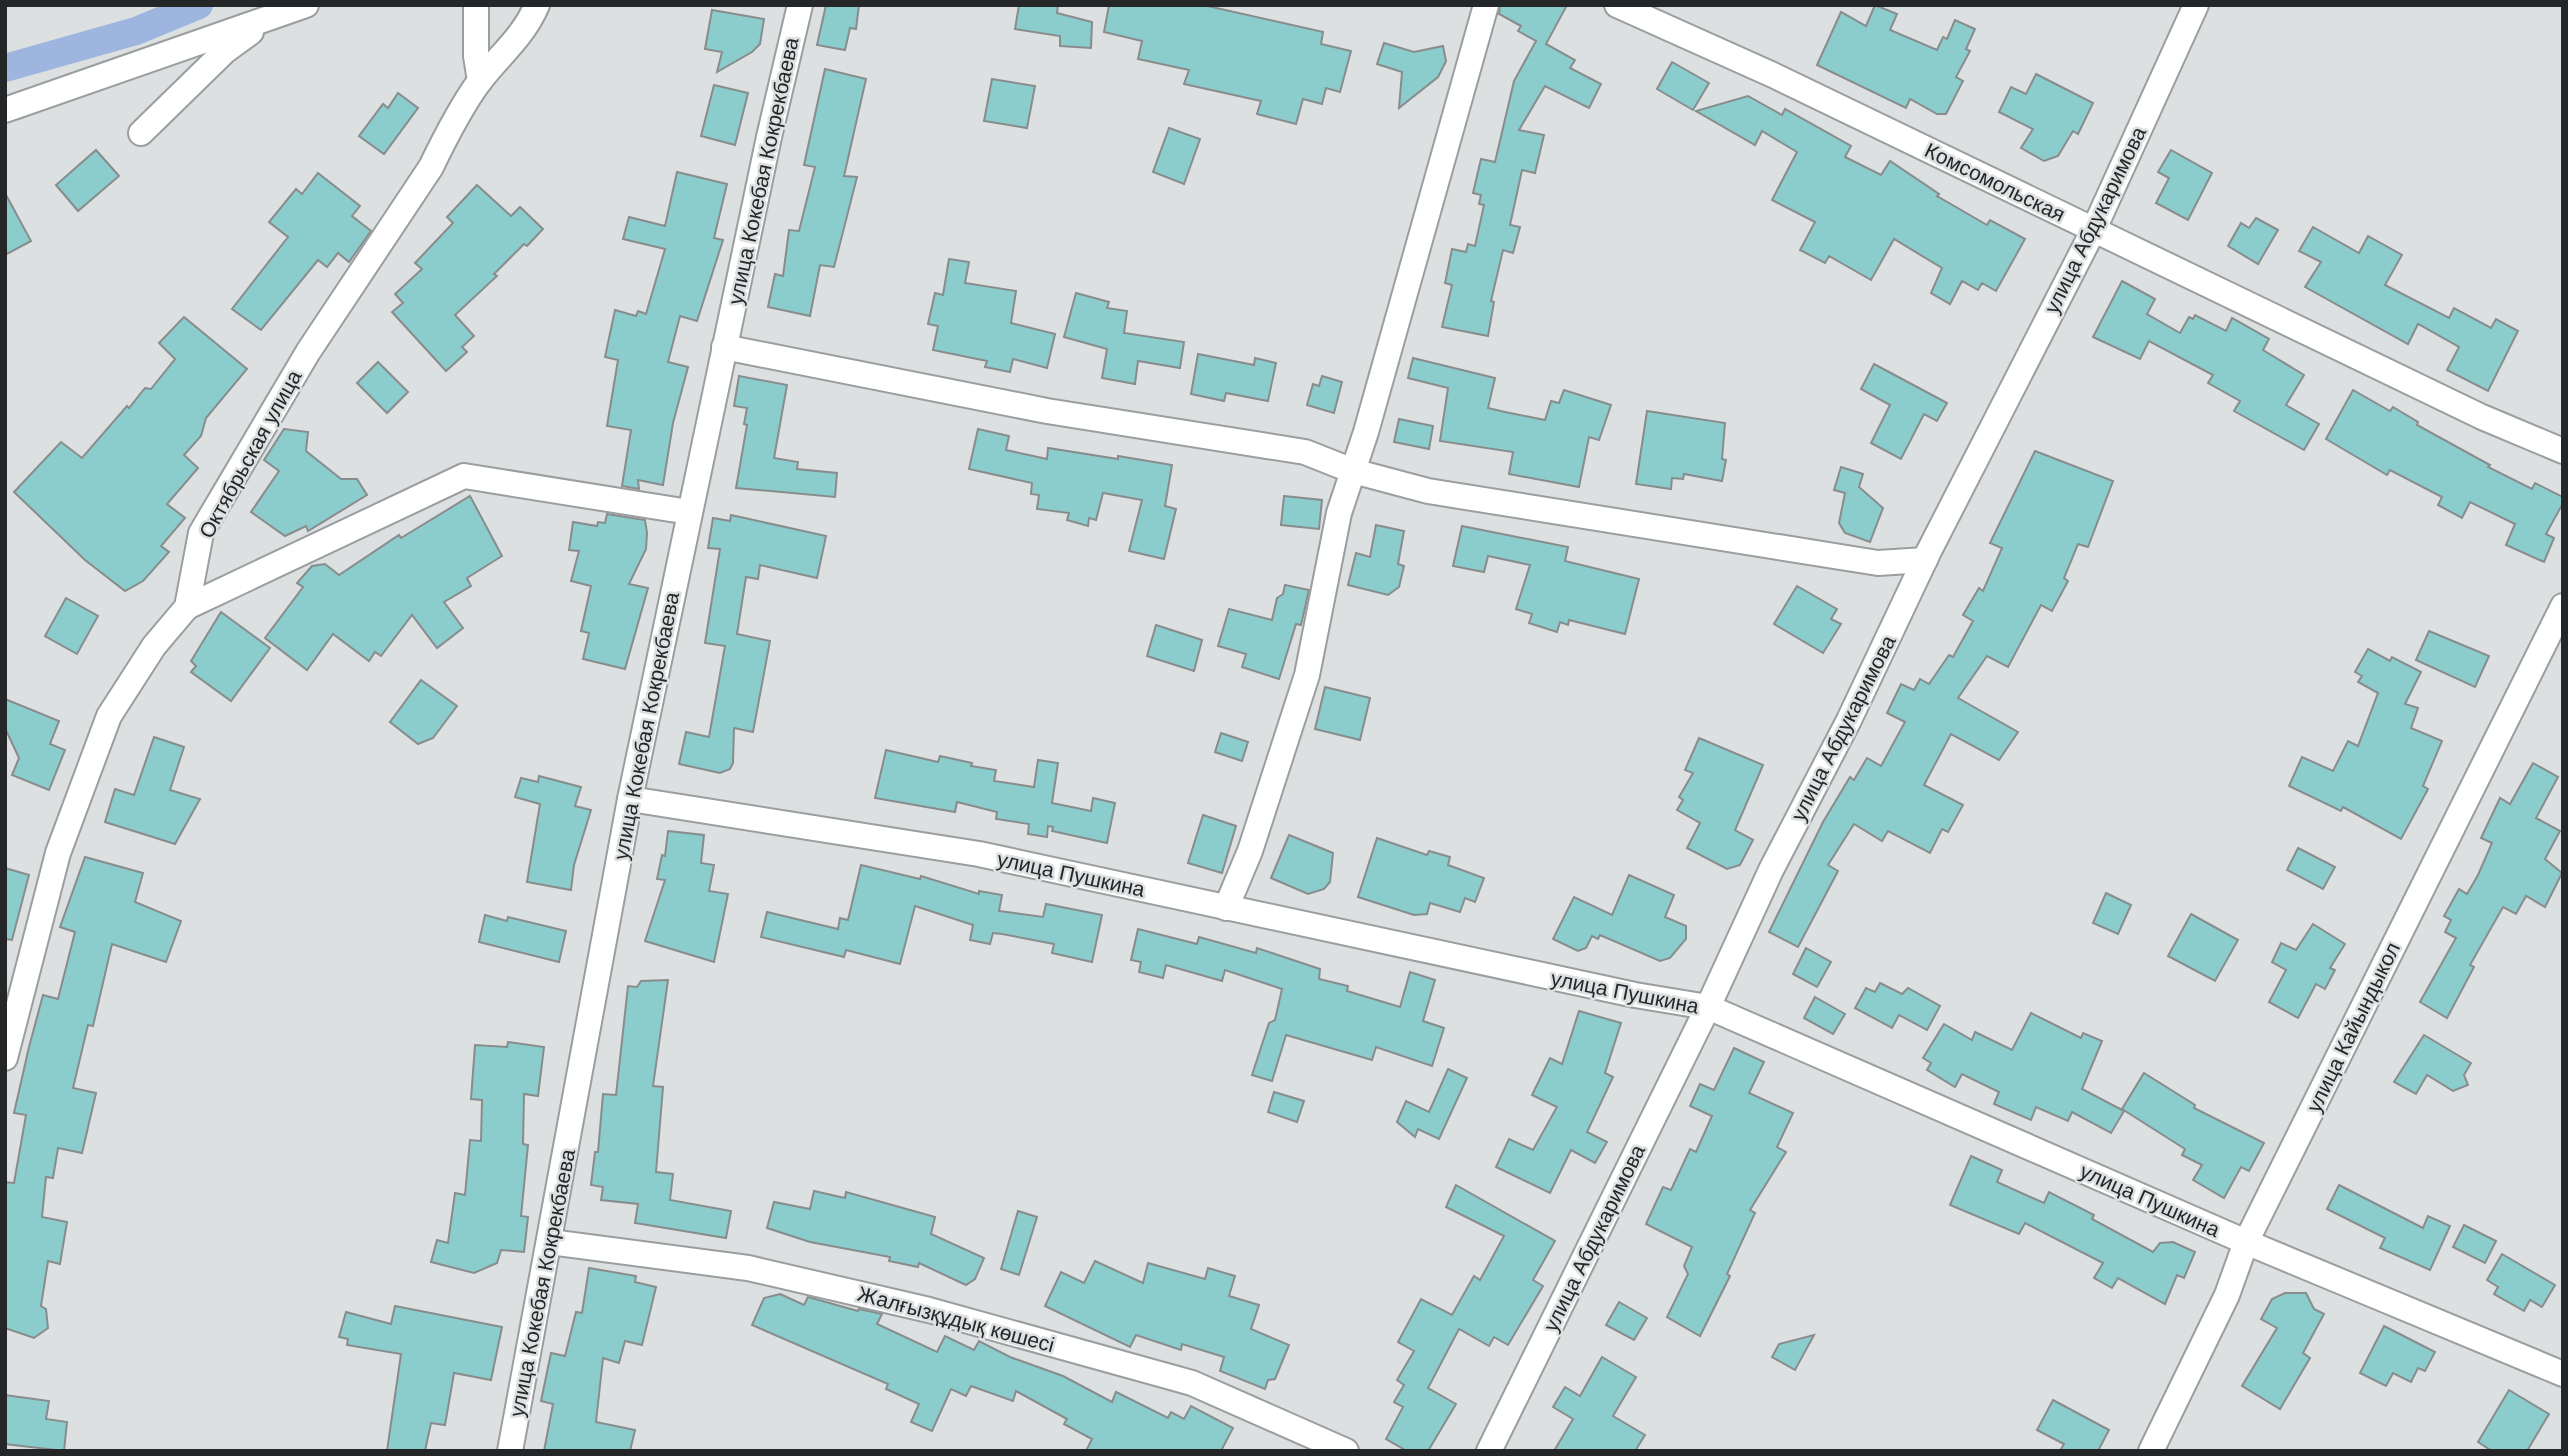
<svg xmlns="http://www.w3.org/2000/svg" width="2568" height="1456" viewBox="0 0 2568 1456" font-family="Arial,sans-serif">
<rect width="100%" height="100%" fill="#dce0e1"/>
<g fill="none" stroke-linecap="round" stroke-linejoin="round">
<!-- canal -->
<path stroke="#9eb5df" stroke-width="28" d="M5 68 136 31 199 5"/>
</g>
<!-- building -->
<g fill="#8bcccd" stroke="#888c8c" stroke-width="2">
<path d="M826 5H859L856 29 850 28 845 50 817 45Z"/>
<path d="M1019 5H1058L1057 13 1092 22 1091 48 1060 46V36L1015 29Z"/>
<path d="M1109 5H1203L1323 32 1321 44 1351 51 1340 92 1326 88 1322 104 1303 99 1296 124 1257 114 1261 101 1184 84 1189 70 1138 59 1142 41 1104 32Z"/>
<path d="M1500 5H1567L1546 44 1575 60 1570 68 1601 84 1589 108 1545 86 1519 130 1544 135 1535 173 1522 170 1510 225 1520 227 1513 253 1503 250 1491 301 1494 302 1488 336 1442 327 1452 285 1445 283 1452 249 1466 252 1468 244 1475 246 1484 205 1479 204 1481 195 1473 193 1481 159 1495 162 1514 81 1536 41 1518 31 1521 26 1499 14Z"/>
<path d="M1875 5 1897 14 1890 30 1937 50 1943 37 1947 39 1955 20 1975 29 1966 49 1970 51 1956 77 1963 81 1946 114H1937L1910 99 1906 108 1817 65 1841 12 1866 26Z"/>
<path d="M712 10 764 19 760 44 752 52 717 72 722 52 705 49Z"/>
<path d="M1384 43 1414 52 1443 46 1446 61 1438 77 1399 108 1402 72 1377 64Z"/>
<path d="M1672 62 1709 83 1693 110 1657 89Z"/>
<path d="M825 69 866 79 844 176 857 177 834 267 820 265 810 316 768 307 775 274 783 276 789 230 799 231 815 167 804 165Z"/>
<path d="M2036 74 2093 103 2078 134 2073 131 2058 156 2044 161 2021 148 2033 129 1999 112 2011 87 2026 94Z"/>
<path d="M992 79 1035 86 1027 128 984 121Z"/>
<path d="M714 85 748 93 735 145 701 136Z"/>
<path d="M398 93 418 108 384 154 359 136 383 104 388 108Z"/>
<path d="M1748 96 1782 115 1785 109 1851 146 1845 157 1881 175 1890 161 1939 194 1937 196 1987 225 1990 220 2025 239 1996 291 1982 283 1978 290 1962 281 1950 304 1931 293 1942 268 1894 239 1871 280 1829 256 1825 263 1800 250 1815 222 1772 200 1797 152 1762 131 1755 145 1696 111Z"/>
<path d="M1169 128 1200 139 1184 184 1153 172Z"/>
<path d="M96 150 119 176 78 211 56 185Z"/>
<path d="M2171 150 2212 173 2188 220 2156 203 2169 178 2158 172Z"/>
<path d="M677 172 727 184 714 238 723 240 697 321 680 316 668 362 688 367 673 423 663 485 638 480 639 489 622 486 631 430 607 426 618 360 605 357 615 310 636 316 638 311 646 314 665 249 623 239 629 217 665 226Z"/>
<path d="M318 173 360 206 352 216 371 231 349 262 338 253 327 267 318 260 261 330 232 309 288 237 269 222 296 189 302 194Z"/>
<path d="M477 185 511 216 520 207 543 229 527 246 524 244 494 274 497 276 455 315 474 336 462 347 467 352 446 371 392 312 403 303 395 294 422 269 415 263 453 223 447 217Z"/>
<path d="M5 193 31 241 5 255Z"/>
<path d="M2256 218 2278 230 2258 264 2228 246 2241 223 2249 228Z"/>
<path d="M2313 227 2359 253 2368 236 2402 255 2385 285 2449 318 2454 308 2491 328 2496 319 2518 331 2488 391 2447 370 2459 347 2418 324 2408 344 2305 287 2321 262 2299 251Z"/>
<path d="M949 259 969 262 965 283 1016 291 1011 323 1055 334 1047 368 1013 359 1010 372 985 367 987 361 933 350 938 326 928 324 935 293 943 295Z"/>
<path d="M2122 281 2155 299 2147 314 2180 333 2189 317 2193 319 2195 315 2226 331 2232 318 2269 339 2263 350 2304 375 2286 405 2319 424 2304 450 2234 411 2240 401 2208 383 2213 375 2149 341 2140 359 2093 337Z"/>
<path d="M1076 293 1109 302 1107 308 1127 311 1124 333 1184 342 1180 368 1138 361 1135 384 1102 378 1107 349 1064 337Z"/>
<path d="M184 317 247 369 206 418 201 436 184 455 198 468 167 504 185 518 161 546 169 552 143 581 125 591 85 560 14 492 61 442 82 458 127 406 129 408 145 388 151 389 175 359 159 343Z"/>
<path d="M1198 354 1254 365 1255 358 1276 363 1268 401 1226 393 1224 401 1191 394Z"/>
<path d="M1413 358 1495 378 1488 408 1505 412 1545 420 1551 401 1559 403 1564 390 1611 405 1599 440 1589 437 1579 487 1509 474 1513 452 1440 441 1448 388 1408 378Z"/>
<path d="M378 362 408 392 387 413 357 383Z"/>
<path d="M1874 364 1947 403 1937 421 1924 414 1901 459 1871 443 1890 405 1861 389Z"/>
<path d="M739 376 787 385 774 458 798 462 797 469 837 473 835 497 736 488 747 425 744 424 747 408 734 406Z"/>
<path d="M1322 376 1342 382 1334 413 1307 405 1313 384 1319 386Z"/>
<path d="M2353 390 2390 411 2393 407 2418 422 2417 425 2490 465 2488 467 2532 489 2535 483 2563 497V503L2546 534 2554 538 2544 562 2506 545 2515 524 2470 502 2462 518 2438 505 2442 497 2390 470 2387 475 2326 439Z"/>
<path d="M1647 411 1725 423 1722 459 1726 460 1722 481 1684 474 1683 479 1672 478 1671 489 1636 484Z"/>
<path d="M1399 419 1433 426 1429 449 1394 442Z"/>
<path d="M284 429 308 432 306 451 341 479H357L367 495 308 531 306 526 285 536 251 512 279 471 264 460Z"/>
<path d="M978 429 1009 436 1006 450 1047 459 1048 448 1118 459V456L1172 465 1165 506 1176 509 1164 559 1129 551 1142 500 1103 493 1096 520 1089 518 1088 526 1067 520 1069 513 1037 509 1039 495 1031 494 1032 483 969 469Z"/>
<path d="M2035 451 2113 481 2088 547 2078 544 2064 578 2068 581 2052 611 2041 605 2008 667 1987 656 1958 698 2018 732 1999 760 1951 734 1924 785 1963 805 1948 832 1942 829 1930 853 1888 831 1882 841 1854 824 1828 865 1838 871 1798 947 1769 932 1823 822 1850 777 1854 780 1867 758 1881 766 1905 722 1887 713 1901 684 1914 690 1920 679 1929 684 1949 655 1953 657 1973 621 1963 615 1979 588 1983 591 2002 548 1990 543Z"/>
<path d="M1841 467 1863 474 1859 487 1883 508 1870 542 1845 533 1839 523 1845 493 1834 490Z"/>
<path d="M470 496 502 556 467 578 471 586 444 602 463 628 437 648 412 615 381 656 375 652 369 661 333 634 307 670 265 638 303 587 297 583 312 566 325 564 339 575 399 535 401 538Z"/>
<path d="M1284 496 1322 500 1319 529 1281 525Z"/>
<path d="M607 514 645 520 647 533 646 549 629 584 648 588 625 669 583 659 589 633 581 631 591 586 571 581 579 551 569 550 573 522 597 526 598 522 605 523Z"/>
<path d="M731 515 826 536 817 578 760 565 758 579 746 577 737 634 770 641 753 732 734 728 733 763 730 769 720 773 679 764 686 732 709 737 725 646 705 643 720 549 708 548 713 518 730 521Z"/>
<path d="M1376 525 1404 531 1398 564 1404 566 1399 587 1388 595 1348 585 1356 553 1370 557Z"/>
<path d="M1462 526 1568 547 1565 561 1639 579 1625 634 1569 620 1568 625 1560 622 1557 632 1529 623 1532 614 1516 609 1530 565 1488 556 1484 572 1453 566Z"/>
<path d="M1285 585 1309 590 1301 625 1296 624 1279 679 1242 667 1246 654 1218 646 1229 609 1272 620 1277 598 1283 594Z"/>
<path d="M1797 586 1837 609 1831 619 1841 624 1823 653 1774 624Z"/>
<path d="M66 598 98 616 77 654 45 636Z"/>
<path d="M221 612 270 648 231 701 191 672 196 666 191 661Z"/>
<path d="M1156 625 1202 640 1194 671 1147 656Z"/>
<path d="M2429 631 2489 656 2475 687 2416 660Z"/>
<path d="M2368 649 2390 661 2392 657 2421 672 2405 704 2418 708 2411 728 2442 741 2423 786 2428 789 2401 839 2343 807 2341 811 2289 786 2302 757 2333 771 2348 741 2358 746 2378 693 2358 682 2362 676 2355 672Z"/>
<path d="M421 680 457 706 433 738 418 744 390 722Z"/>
<path d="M1325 687 1370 698 1360 740 1315 729Z"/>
<path d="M5 699 59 721 50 744 65 750 49 790 12 775 19 758 5 728Z"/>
<path d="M1221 733 1248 742 1242 761 1215 752Z"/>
<path d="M154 737 184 747 170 790 200 799 175 844 105 822 115 789 134 795Z"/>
<path d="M1699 738 1763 765 1735 830 1753 840 1740 865 1727 869 1687 848 1700 823 1677 810 1683 800 1679 797 1693 773 1685 770Z"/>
<path d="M886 750 938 762 940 756 972 763 971 766 996 770 994 781 1034 787 1038 760 1058 763 1052 803 1091 811 1093 798 1115 803 1107 843 1052 831 1053 827 1048 826 1047 837 1028 834 1029 824 996 819 997 812 957 802 955 812 875 798Z"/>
<path d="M2533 763 2558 777 2536 818 2560 831 2545 859 2562 873 2545 907 2526 896 2516 914 2503 907 2470 965 2474 967 2447 1018 2420 1002 2456 938 2445 932 2451 920 2444 916 2459 889 2467 894 2478 875 2492 843 2481 838 2500 798 2510 804Z"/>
<path d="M539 776 581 787 575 806 591 810 574 865 571 890 527 882 540 804 515 797 521 778 538 782Z"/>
<path d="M1203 815 1236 826 1222 873 1188 863Z"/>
<path d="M668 831 704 835 701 863 714 865 709 891 728 894 714 962 645 941 665 880 657 879 662 855 665 856Z"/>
<path d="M1289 835 1333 853 1330 882 1324 889 1308 894 1271 878Z"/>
<path d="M1377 838 1427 855 1429 851 1450 857 1448 865 1484 878 1475 902 1465 898 1460 912 1430 903 1427 914 1414 915 1358 897Z"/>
<path d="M2298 848 2335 867 2323 889 2287 870Z"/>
<path d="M85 857 143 873 135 902 181 921 166 962 112 944 93 1026 88 1025 73 1088 96 1093 82 1153 58 1148 53 1178 46 1177 42 1217 67 1222 60 1264 48 1261 41 1306 46 1309 48 1328 34 1338 5 1328V1182L14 1183 26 1115 14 1113 29 1047 43 995 58 999 75 932 60 927Z"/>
<path d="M861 865 920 879 921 876 979 894V891L1002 895 999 911 1043 917 1046 904 1102 915 1092 962 1052 953 1054 944 1002 934 993 933 990 944 970 940 973 925 915 906 900 964 846 950 844 957 761 937 767 912 838 929 840 918 848 920Z"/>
<path d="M5 868 29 875 12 940 5 939Z"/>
<path d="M1629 875 1674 895 1665 917 1686 926V939L1670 958 1660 961 1600 935 1598 939 1592 936 1586 948 1578 951 1553 939 1574 897 1612 915Z"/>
<path d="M2106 893 2131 905 2118 934 2093 923Z"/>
<path d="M2191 914 2238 940 2215 981 2168 956Z"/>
<path d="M485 915 507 921 508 917 566 931 559 962 479 942Z"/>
<path d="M2313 924 2345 944 2330 968 2335 970 2325 989 2316 984 2298 1018 2269 1002 2286 970 2272 962 2281 943 2296 950Z"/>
<path d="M1138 929 1197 944 1199 937 1256 953 1257 948 1320 969 1319 979 1348 986 1347 991 1400 1007 1410 972 1435 980 1423 1021 1444 1028 1432 1066 1376 1047 1372 1060 1286 1035 1272 1081 1252 1075 1269 1023 1275 1020 1282 989 1225 970 1222 981 1166 965 1163 978 1139 972 1141 962 1131 960Z"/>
<path d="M1806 948 1831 962 1817 987 1793 974Z"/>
<path d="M668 980 653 1086 663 1087 656 1172 673 1174 670 1200 731 1211 726 1238 635 1223 638 1204 601 1200 603 1187 591 1185 595 1152H598L603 1094 616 1095 628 986 637 987 641 981Z"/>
<path d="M1880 983 1902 994 1908 988 1940 1006 1927 1030 1899 1015 1892 1028 1855 1008 1866 988 1875 992Z"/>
<path d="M1815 997 1845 1014 1833 1034 1804 1018Z"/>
<path d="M1579 1011 1621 1023 1605 1073 1613 1077 1587 1132 1607 1142 1595 1163 1571 1150 1550 1193 1496 1167 1509 1139 1533 1150 1557 1107 1532 1095 1550 1058 1562 1064Z"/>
<path d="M2031 1013 2081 1038 2083 1033 2102 1041 2082 1089 2124 1111 2111 1133 2072 1112 2068 1121 2036 1107 2031 1120 1994 1104 1999 1092 1962 1074 1955 1087 1927 1070 1931 1063 1923 1058 1944 1024 1972 1040 1975 1032 2012 1050Z"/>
<path d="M2424 1035 2471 1063 2464 1075 2468 1085 2453 1091 2427 1075 2416 1094 2394 1082Z"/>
<path d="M508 1042 544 1047 538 1096 524 1094 523 1144 528 1145 521 1216 528 1217 524 1252 501 1250 497 1263 474 1273 431 1262 437 1240 448 1243 455 1193 465 1195 470 1140 481 1141 482 1100 471 1099 475 1045 507 1047Z"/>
<path d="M1734 1048 1764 1062 1749 1093 1793 1113 1777 1147 1786 1152 1750 1210 1755 1213 1727 1274 1730 1276 1700 1336 1667 1317 1688 1274 1684 1266 1692 1247 1646 1224 1663 1187 1671 1190 1690 1149 1696 1152 1712 1116 1690 1106 1700 1084 1714 1090Z"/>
<path d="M1448 1069 1467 1078 1439 1139 1418 1129 1415 1137 1397 1122 1406 1101 1429 1112Z"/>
<path d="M2144 1073 2195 1105 2194 1108 2264 1143 2249 1171 2241 1167 2224 1198 2193 1180 2202 1165 2182 1155 2185 1149 2122 1109Z"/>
<path d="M1274 1092 1304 1101 1297 1122 1268 1112Z"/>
<path d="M1971 1156 2002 1170 1997 1182 2044 1203 2049 1192 2094 1215 2092 1219 2153 1252 2160 1243 2173 1242 2195 1252 2184 1278 2177 1275 2165 1304 2118 1278 2112 1288 2094 1278 2103 1263 2025 1223 2019 1234 1950 1205Z"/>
<path d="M1456 1185 1555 1241 1533 1280 1543 1286 1508 1345 1494 1337 1489 1346 1459 1329 1428 1388 1456 1404 1428 1451H1407L1386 1439 1403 1407 1394 1402 1404 1385 1397 1380 1414 1351 1398 1342 1421 1299 1452 1315 1474 1276 1480 1280 1504 1236 1446 1207Z"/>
<path d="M2339 1185 2423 1228 2428 1216 2450 1226 2430 1270 2380 1248 2385 1238 2327 1209Z"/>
<path d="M814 1191 845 1198 846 1192 935 1217 931 1234 984 1258 975 1279 966 1285 919 1263 918 1267 889 1261 890 1257 810 1242 767 1228 774 1202 810 1209Z"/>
<path d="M1018 1211 1037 1217 1019 1275 1001 1269Z"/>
<path d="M2464 1225 2496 1241 2485 1263 2453 1247Z"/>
<path d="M2502 1254 2555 1285 2542 1307 2530 1300 2524 1311 2494 1294 2498 1287 2487 1280Z"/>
<path d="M1095 1261 1143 1283 1148 1263 1205 1279 1208 1268 1235 1276 1229 1296 1259 1305 1251 1329 1289 1345 1275 1379 1268 1380 1265 1389 1220 1371 1224 1357 1182 1344 1181 1350 1136 1335 1130 1347 1045 1306 1061 1272 1084 1283Z"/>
<path d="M589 1268 636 1276 635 1282 656 1287 642 1345 625 1341 619 1363 603 1358 596 1422 635 1430 630 1451H544L553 1404 541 1401 551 1353 565 1356 576 1312 582 1313Z"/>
<path d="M2285 1293H2306L2314 1309 2324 1314 2303 1353 2310 1358 2280 1409 2242 1386 2277 1328 2261 1319 2272 1299Z"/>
<path d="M780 1294 804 1305 808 1297 858 1311 859 1309 882 1314 877 1324 937 1352 945 1336 974 1350 979 1341 1010 1357 1063 1376 1112 1402 1116 1392 1168 1418 1171 1412 1184 1419 1191 1406 1233 1428 1221 1451H1086L1092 1439 1064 1424 1067 1419 1016 1391 1013 1401 971 1386 966 1396 951 1389 932 1431 911 1422 919 1404 886 1389 888 1384 752 1325 764 1298Z"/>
<path d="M1619 1302 1647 1318 1634 1340 1606 1325Z"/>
<path d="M395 1306 502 1327 491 1380 454 1373 445 1425 431 1423 425 1451H387L401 1354 347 1345 348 1339 339 1337 346 1312 391 1324Z"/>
<path d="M2384 1326 2435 1352 2425 1371 2418 1368 2411 1382 2393 1373 2386 1386 2360 1373Z"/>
<path d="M1814 1335 1795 1370 1772 1357 1779 1344Z"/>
<path d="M1602 1357 1636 1377 1613 1416 1645 1435 1635 1451H1554L1573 1419 1553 1407 1565 1387 1580 1396Z"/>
<path d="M2509 1390 2549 1414 2527 1451H2492L2478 1442Z"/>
<path d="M5 1395 49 1401 46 1419 67 1422 64 1451 5 1444Z"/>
<path d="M2053 1400 2109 1430 2098 1451H2060L2064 1444 2037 1430Z"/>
</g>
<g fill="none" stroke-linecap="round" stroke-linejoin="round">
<!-- minor casing -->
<g stroke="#9a9e9f" stroke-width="28">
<g id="minor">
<path d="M476 5V56L480 81"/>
<path d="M1617 5 1773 75 2482 417 2563 451"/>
<path d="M5 110 306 5"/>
<path d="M141 133 225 51 251 32"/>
<path d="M724 347 1047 411 1305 452 1353 471 1428 491 1878 563 1925 560"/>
<path d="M187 607 464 476 689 512"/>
<path d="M630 799 979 854 1635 995 1708 1007 2246 1242 2563 1374"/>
<path d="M1226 908 1250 851 1307 675 1339 513 1366 432 1486 5"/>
<path d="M5 1058 58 853 109 716 154 646 187 607 201 533 308 352 431 167C445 138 460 108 479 82 500 54 522 39 537 5"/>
<path d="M550 1242 748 1268 929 1310 1192 1383 1346 1451"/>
<path d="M510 1451 630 799 769 137 800 5"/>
<path d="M1489 1451 1708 1007 1771 870 1849 720 1929 551 2094 229 2196 5"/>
<path d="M2151 1451 2227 1295 2246 1242 2563 606"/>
</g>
</g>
<!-- minor -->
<use href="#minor" stroke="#fff" stroke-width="24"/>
</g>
<g text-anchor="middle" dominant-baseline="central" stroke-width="5" stroke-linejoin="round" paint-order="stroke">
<!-- street labels -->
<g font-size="21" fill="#252627" stroke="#dce0e1">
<text transform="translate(763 171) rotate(-78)">улица Кокебая Кокрекбаева</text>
<text transform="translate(1995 182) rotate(26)">Комсомольская</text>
<text transform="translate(2095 220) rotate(-64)">улица Абдукаримова</text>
<text transform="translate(250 454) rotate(-61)">Октябрьская улица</text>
<text transform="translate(646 726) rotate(-79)">улица Кокебая Кокрекбаева</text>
<text transform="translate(1843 728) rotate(-63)">улица Абдукаримова</text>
<text transform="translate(1071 874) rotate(12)">улица Пушкина</text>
<text transform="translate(1625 992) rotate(11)">улица Пушкина</text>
<text transform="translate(2353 1027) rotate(-64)">улица Кайындыкол</text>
<text transform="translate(2150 1200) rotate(24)">улица Пушкина</text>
<text transform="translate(1594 1238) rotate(-64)">улица Абдукаримова</text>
<text transform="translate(542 1283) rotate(-79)">улица Кокебая Кокрекбаева</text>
<text transform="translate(956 1319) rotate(15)">Жалғызқұдық көшесі</text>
</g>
</g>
<!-- border -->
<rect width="2568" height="1456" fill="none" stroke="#252627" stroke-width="14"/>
</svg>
